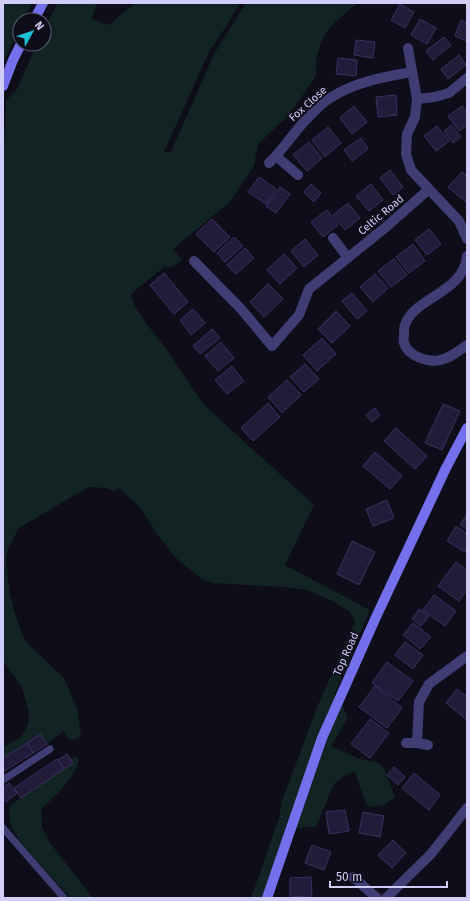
<svg xmlns="http://www.w3.org/2000/svg" width="470" height="901" viewBox="0 0 470 901" font-family="'Fira Sans',sans-serif">
<rect width="100%" height="100%" fill="#0f0d1a"/>
<!-- green -->
<g fill="#112323">
<path d="M3 3H32L23 20H20V27L3 63Z"/>
<path d="M58 3H97L92 19 109 25 135 3H240L227 25 209 52 164 152H171L214 54 246 3H357L336 21 325 34 321 43 316 60V76L289 115 258 144 254 166 230 202 173 249 182 260 172 267H164L131 294 135 306 146 323 165 347 204 405 314 505 285 565 370 610 334 695 340 700 348 718 331 746 360 759 377 762 384 768 395 797 384 805 368 807 360 788 355 772 347 774 334 784 316 827H302L290 830 268 880 262 898H251L279 818 282 801 318 705 355 622 350 612 336 603 308 590 283 587 213 583 202 579 176 558 159 537 140 507 119 488 115 491 105 488 89 487 29 522 19 528 9 547 6 558 9 588 14 611 22 634 27 643 64 678 77 708 81 735 78 739 71 740 67 737 63 731 47 744 40 734 3 758V747L20 738 28 725 29 712 22 688 3 660V150L4 146 6 100 16 91 37 44H44V28Z"/>
<path d="M75 756 79 760C73 781 56 795 41 809L42 827 50 843 93 898H70L21 843 10 824 9 806 72 763 70 759Z"/>
</g>
<!-- building -->
<g fill="#221b39" stroke="#3b3062">
<path d="M400 4 414 12 405 28 391 20Z"/>
<path d="M420 19 436 28 427 44 411 35Z"/>
<path d="M461 20 467 23V41L455 36Z"/>
<path d="M444 37 451 45 433 60 426 51Z"/>
<path d="M356 40 375 42 373 58 354 55Z"/>
<path d="M459 55 466 65 448 79 441 69Z"/>
<path d="M338 58 357 60 356 76 336 74Z"/>
<path d="M396 95 397 115 378 117 376 97Z"/>
<path d="M354 106 367 122 352 134 340 118Z"/>
<path d="M462 106 467 113V125L459 131 448 116Z"/>
<path d="M451 125 461 137 453 143 444 131Z"/>
<path d="M437 126 449 141 436 151 424 136Z"/>
<path d="M328 127 341 143 325 157 312 140Z"/>
<path d="M361 138 368 149 352 161 344 150Z"/>
<path d="M309 142 322 158 307 171 293 155Z"/>
<path d="M390 170 403 187 393 195 380 178Z"/>
<path d="M462 172 467 176V203L448 187Z"/>
<path d="M259 177 276 189 266 204 248 192Z"/>
<path d="M311 184 321 193 314 202 304 192Z"/>
<path d="M371 184 383 200 369 211 356 196Z"/>
<path d="M280 187 290 194 276 213 266 206Z"/>
<path d="M348 203 360 218 345 230 333 215Z"/>
<path d="M327 210 338 225 323 237 311 222Z"/>
<path d="M212 219 230 237 214 252 196 234Z"/>
<path d="M429 229 441 244 427 255 415 240Z"/>
<path d="M234 237 243 246 225 262 217 253Z"/>
<path d="M305 239 318 255 304 267 291 251Z"/>
<path d="M413 244 425 261 409 273 396 257Z"/>
<path d="M245 248 254 258 236 274 227 265Z"/>
<path d="M284 254 297 268 280 284 267 270Z"/>
<path d="M394 259 407 275 391 287 378 271Z"/>
<path d="M164 273 188 302 174 314 150 285Z"/>
<path d="M375 274 388 288 373 302 360 287Z"/>
<path d="M268 284 283 299 264 317 250 302Z"/>
<path d="M352 293 367 311 357 319 342 301Z"/>
<path d="M193 309 205 323 191 335 180 320Z"/>
<path d="M336 311 350 326 332 343 318 329Z"/>
<path d="M212 329 220 338 200 354 193 346Z"/>
<path d="M322 338 336 354 317 371 303 355Z"/>
<path d="M221 342 234 358 218 371 205 356Z"/>
<path d="M305 364 319 379 304 392 290 377Z"/>
<path d="M232 366 244 381 227 394 215 380Z"/>
<path d="M287 380 301 395 282 413 268 397Z"/>
<path d="M268 403 280 417 253 441 241 428Z"/>
<path d="M443 404 460 411 442 450 425 443Z"/>
<path d="M375 408 380 415 372 422 366 415Z"/>
<path d="M396 428 427 456 415 469 384 441Z"/>
<path d="M375 452 402 476 390 489 363 466Z"/>
<path d="M387 500 394 518 373 526 366 509Z"/>
<path d="M467 514V529L460 525Z"/>
<path d="M456 526 467 534V548L465 552 447 541Z"/>
<path d="M352 541 375 552 359 585 337 574Z"/>
<path d="M456 562 467 570V589L459 601 438 586Z"/>
<path d="M434 595 456 611 445 626 423 610Z"/>
<path d="M419 609 429 616 421 626 412 619Z"/>
<path d="M413 623 431 637 420 649 403 635Z"/>
<path d="M405 642 423 655 413 669 395 655Z"/>
<path d="M387 662 413 681 398 701 372 683Z"/>
<path d="M375 686 402 708 387 728 359 707Z"/>
<path d="M457 689 467 697V720L446 703Z"/>
<path d="M370 719 389 733 370 758 351 744Z"/>
<path d="M40 734 47 744 33 753 27 743Z"/>
<path d="M27 743 33 753 3 772V758Z"/>
<path d="M67 754 73 763 64 769 58 760Z"/>
<path d="M57 759 64 769 21 798 14 788Z"/>
<path d="M394 767 405 777 398 785 387 775Z"/>
<path d="M414 773 440 795 429 810 402 788Z"/>
<path d="M9 783 17 793 6 802 3 798V788Z"/>
<path d="M345 810 349 831 329 834 326 812Z"/>
<path d="M363 812 384 816 380 837 359 833Z"/>
<path d="M393 840 406 853 392 868 378 855Z"/>
<path d="M312 845 331 852 324 870 305 863Z"/>
<path d="M311 877 312 896 290 897V878Z"/>
</g>
<g fill="none" stroke-linecap="round" stroke-linejoin="round">
<!-- lane -->
<g stroke="#403d74" stroke-width="7">
<path d="M3 780 50 749"/>
<path d="M3 828 64 898"/>
</g>
<!-- street -->
<g stroke="#403d74" stroke-width="10">
<path d="M408 48 417 99 415 117 407 134 406 154 411 170 459 221 467 239"/>
<path d="M417 99 435 97 449 93 467 78"/>
<path d="M276 156 298 175"/>
<path d="M269 163C282 151 291 136 303 123 311 115 320 104 330 98 355 82 383 77 412 72"/>
<path d="M333 238 348 258"/>
<path d="M467 256C464 293 414 297 405 325 404 327 404 331 404 334 404 336 403 341 404 343 408 356 428 363 440 360 450 358 459 351 467 345"/>
<path d="M194 261 242 310 272 346 299 315 309 289 386 227 428 190"/>
<path d="M406 743H417L419 702 429 684 467 656"/>
<path d="M417 743 428 745"/>
<path d="M353 877 377 898"/>
<path d="M386 898 431 854 467 808"/>
</g>
<!-- secondary -->
<g stroke="#746fed" stroke-width="10">
<path d="M34 20 43 3"/>
<path d="M3 86 13 60 21 44"/>
<path d="M267 898 322 738 376 617 446 468 467 428"/>
</g>
</g>
<g text-anchor="middle" dominant-baseline="central" stroke-width="4" stroke-linejoin="round" paint-order="stroke">
<!-- street labels -->
<g font-size="11" fill="#d2ccf9" stroke="#0f0d1a">
<text transform="translate(308 104) rotate(-42)">Fox Close</text>
<text transform="translate(381 215) rotate(-40)">Celtic Road</text>
<text transform="translate(346 654) rotate(-66)">Top Road</text>
</g>
</g>
<!-- border -->
<rect width="470" height="901" fill="none" stroke="#d2ccf9" stroke-width="8"/>
<!-- north arrow -->
<g transform="translate(32 32) rotate(50)"><circle r="19" fill="#0f0d1a" stroke="#5d5973"/>
<path d="M0-3L7 15L0 10L-7 15Z" fill="#1ac1d7"/>
<text y="-6" font-size="11" font-weight="bold" text-anchor="middle" fill="#d2ccf9">N</text>
</g>
<!-- scale -->
<path d="M330 881v6h117v-6" fill="none" stroke="#d2ccf9" stroke-width="2"/>
<text x="336" y="881" font-size="12" fill="#d2ccf9" stroke="#0f0d1a" stroke-width="3" paint-order="stroke">50 m</text>
</svg>
